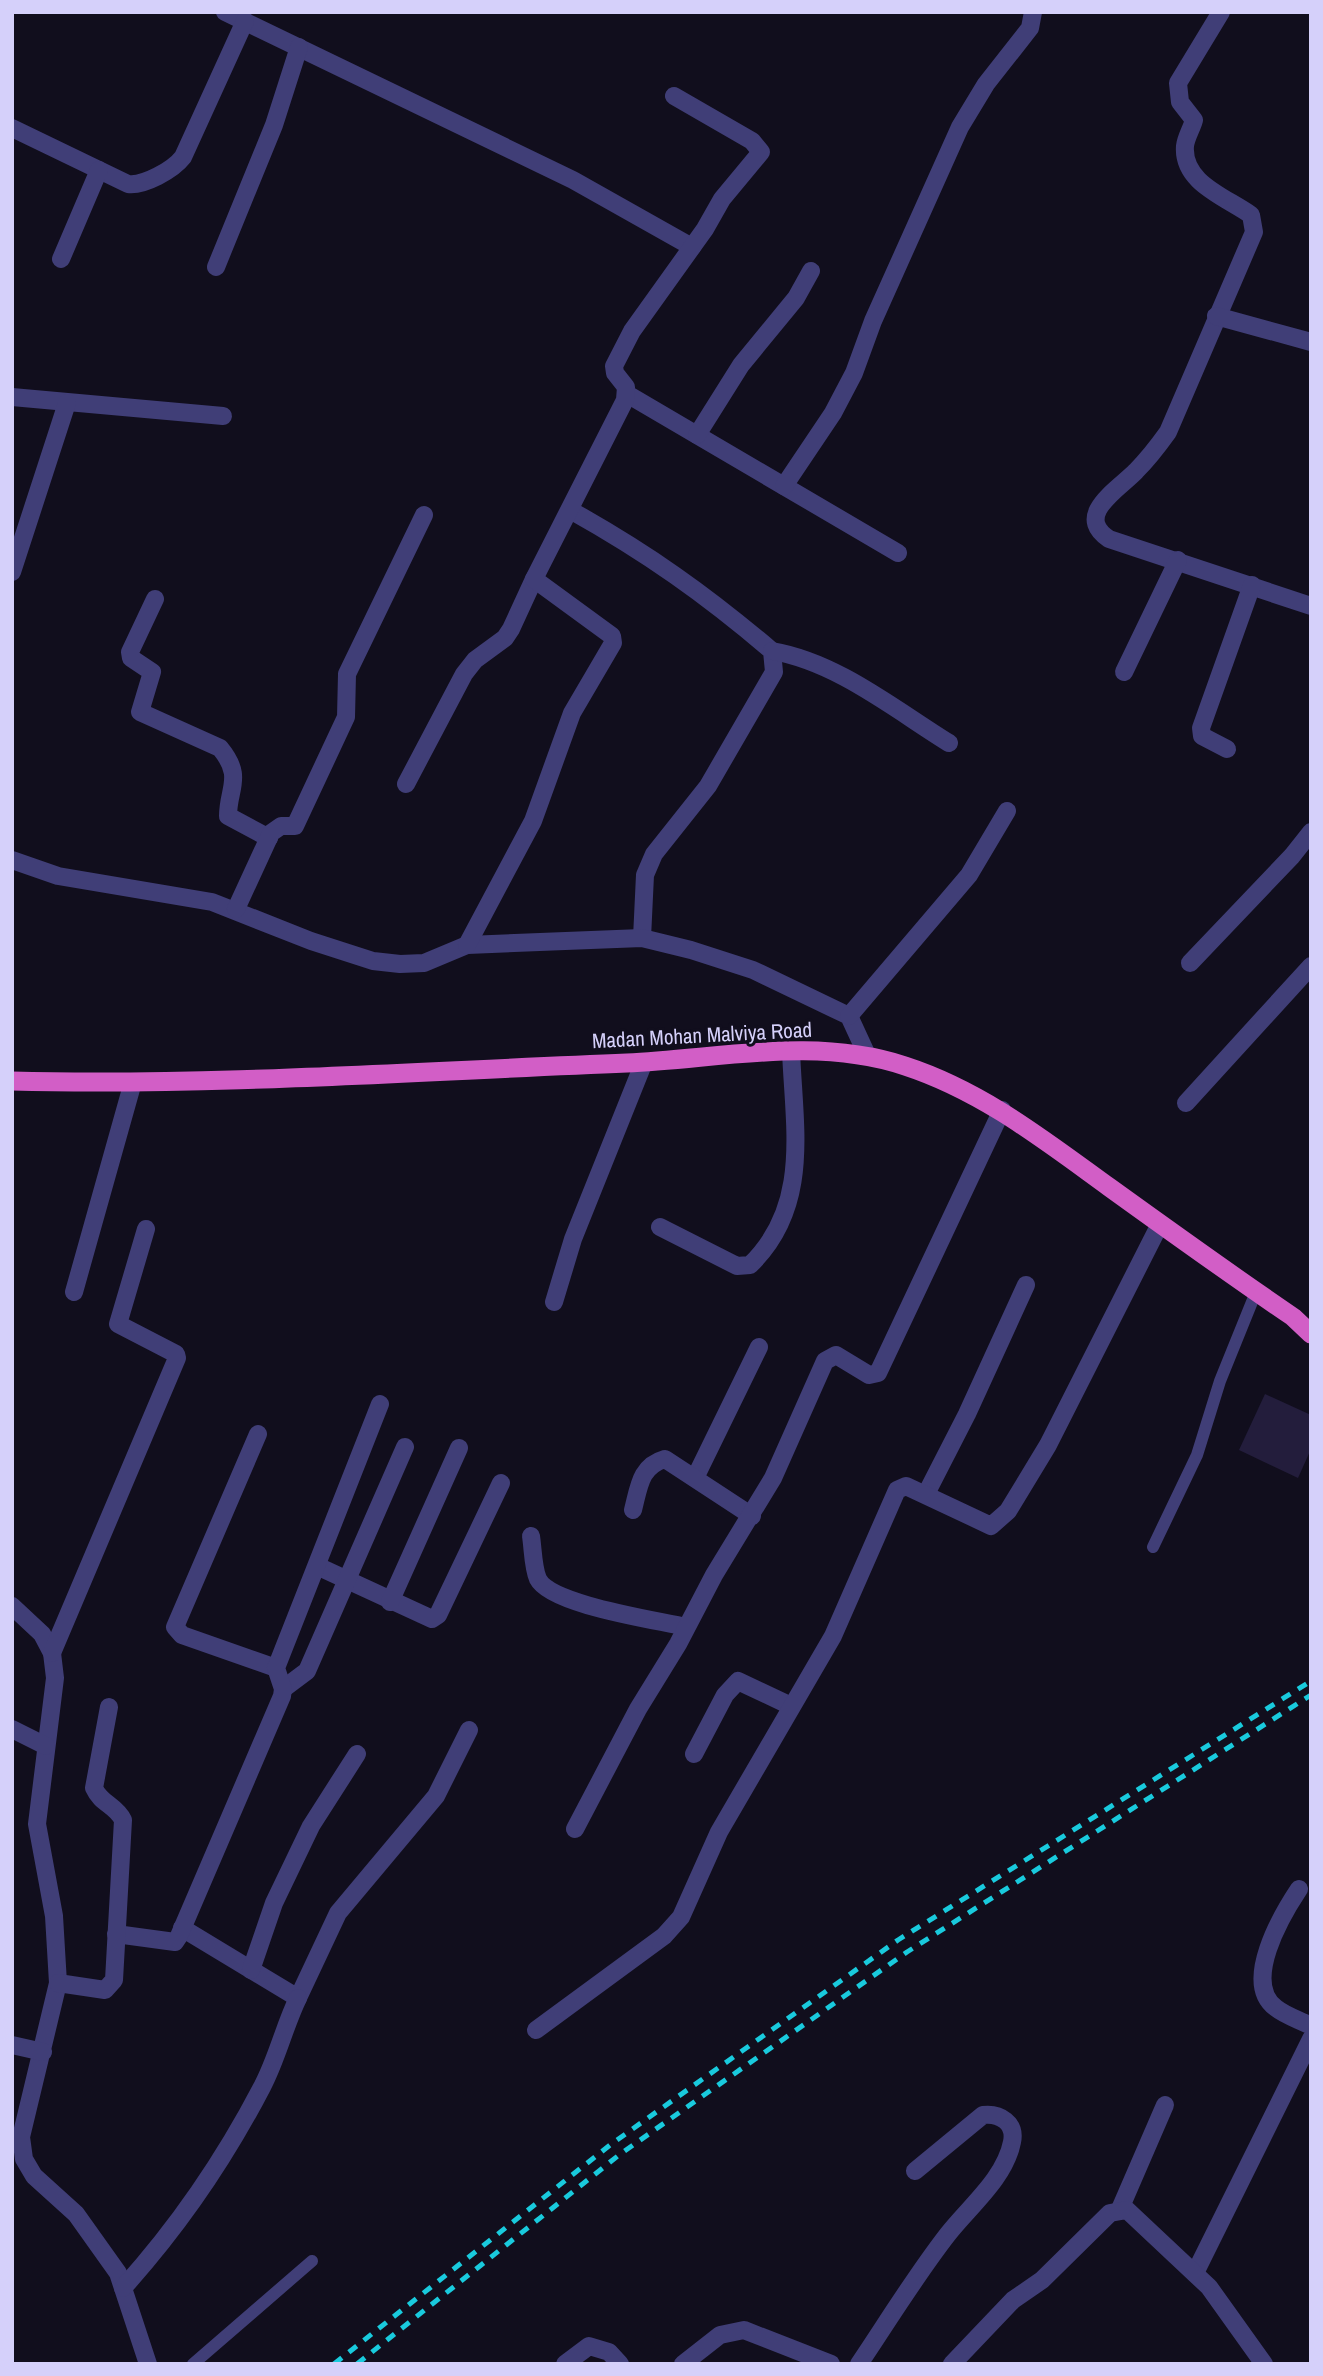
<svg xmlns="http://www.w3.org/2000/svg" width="1323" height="2376" viewBox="0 0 1323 2376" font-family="'Archivo Narrow',sans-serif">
<rect width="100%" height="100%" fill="#110e1d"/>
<!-- building -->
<path fill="#231d3c" d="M1265 1394 1311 1415V1449L1298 1478 1239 1450Z"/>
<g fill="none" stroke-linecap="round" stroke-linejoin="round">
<!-- service -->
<g stroke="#403e77" stroke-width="12">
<path d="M1153 1547 1197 1455 1220 1381 1256 1292"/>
<path d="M193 2364 312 2261"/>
</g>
<!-- minor -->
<g stroke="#403e77" stroke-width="18">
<path d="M225 12 573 180 692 247"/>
<path d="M1221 12 1178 83 1180 102 1194 120C1192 128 1186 137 1185 146 1182 183 1226 197 1251 215L1254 232 1168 432C1158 446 1148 459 1136 471 1119 489 1073 515 1109 539L1311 606"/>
<path d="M12 128 128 184C144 186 173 170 183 157L245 21"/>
<path d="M61 259 99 170"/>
<path d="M216 267 274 125 299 47"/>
<path d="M1216 316 1311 342"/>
<path d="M627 394 898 553"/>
<path d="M12 397 223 416"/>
<path d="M697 435 741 365 796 298 811 271"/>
<path d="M784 486 833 413 854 373 873 321 960 127 986 84 1030 28 1033 12"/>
<path d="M570 510C647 553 705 594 772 651L774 672 708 786 654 854 645 875 642 938"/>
<path d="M12 572 67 403"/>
<path d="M155 599 130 652 131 658 152 672 140 712 220 748C244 777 228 788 228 816L269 838"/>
<path d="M772 651C837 662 894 709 949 743"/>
<path d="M1124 672 1178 560"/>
<path d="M1227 749 1202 736 1201 728 1252 585"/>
<path d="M406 784 464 674 475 660 505 638 511 629 534 579"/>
<path d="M12 860 58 876 212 902 311 941 373 961 400 964 424 963 467 945 642 938 691 950 753 970 849 1016 867 1055"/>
<path d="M236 909 271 833 281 826H295L346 717 347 674 424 515"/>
<path d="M467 945 533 821 572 713 613 643 612 636 534 579 625 400 626 387 615 373 614 366 632 331 705 229 722 199 761 152 752 141 674 96"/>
<path d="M1190 963 1292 856 1311 832"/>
<path d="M849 1016 969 875 1007 811"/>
<path d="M1186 1103 1311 966"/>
<path d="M660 1227 737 1266 750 1265C811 1206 794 1128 791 1051"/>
<path d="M74 1292 133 1082"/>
<path d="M554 1302 573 1239 644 1062"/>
<path d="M258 1434 175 1627 182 1635 276 1668"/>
<path d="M695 1478 759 1347"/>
<path d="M926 1494 967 1414 1026 1285"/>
<path d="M633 1510C639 1487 640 1466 665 1459L752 1516"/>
<path d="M531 1536C533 1549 533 1568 538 1579 551 1605 657 1620 686 1627"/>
<path d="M317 1566 432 1619 438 1615 501 1483"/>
<path d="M390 1602 459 1448"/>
<path d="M12 1606 42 1634 52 1653 55 1678 37 1824 54 1916 58 1983 21 2137 24 2159 34 2176 76 2214 118 2273 148 2364"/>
<path d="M52 1653 177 1358 176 1354 118 1324 146 1229"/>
<path d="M283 1689 307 1671 405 1447"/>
<path d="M12 1729 46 1746"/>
<path d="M694 1754 725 1695 738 1681 791 1706"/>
<path d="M575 1829 638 1709 678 1644 714 1575 773 1478 825 1361 836 1355 869 1375 878 1373 1002 1110"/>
<path d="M1299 1889C1281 1916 1242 1983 1276 2008 1286 2016 1300 2020 1311 2026"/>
<path d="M182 1928 298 1998 338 1913 436 1796 469 1730"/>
<path d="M116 1934 175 1942 179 1936 282 1696 283 1689 276 1668 380 1404"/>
<path d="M251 1970 274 1903 311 1826 357 1754"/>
<path d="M58 1983 105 1990 114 1980 123 1820C116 1805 101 1804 94 1788L109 1707"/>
<path d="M536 2030 664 1936 681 1917 719 1832 833 1636 897 1490 906 1486 991 1526 1008 1511 1048 1445 1160 1224"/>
<path d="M12 2045 43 2052"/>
<path d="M1120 2209 1165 2105"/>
<path d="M1195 2273 1311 2039"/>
<path d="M123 2288C178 2227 224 2160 262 2087 277 2059 284 2027 298 1998"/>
<path d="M565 2364 589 2346 609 2352 620 2364"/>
<path d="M683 2364 720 2335 744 2330 831 2364"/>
<path d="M859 2364C888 2321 916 2275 948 2234 970 2206 1005 2178 1012 2142 1016 2123 1000 2113 983 2115L915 2171"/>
<path d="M952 2364 1013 2300 1042 2280 1110 2213 1127 2210 1209 2287 1264 2364"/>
</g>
<!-- trunk -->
<path stroke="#d25ec6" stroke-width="19" d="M12 1081C217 1086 422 1071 627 1063 719 1059 815 1036 905 1066 982 1091 1044 1140 1109 1187 1170 1231 1231 1275 1293 1317L1311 1334"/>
<!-- rail -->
<g stroke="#19cadd" stroke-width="5" stroke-dasharray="10 9" stroke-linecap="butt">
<path d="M334 2364 610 2145 898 1940 1311 1681"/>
<path d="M357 2364 619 2155 907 1952 1311 1695"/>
</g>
</g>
<g text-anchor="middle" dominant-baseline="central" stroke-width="6" stroke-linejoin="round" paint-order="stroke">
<!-- street labels -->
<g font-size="21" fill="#d5d0fa" stroke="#110e1d">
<text transform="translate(702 1035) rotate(-3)">Madan Mohan Malviya Road</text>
</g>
</g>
<!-- border -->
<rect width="1323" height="2376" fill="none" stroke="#d5d0fa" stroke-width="28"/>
</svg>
